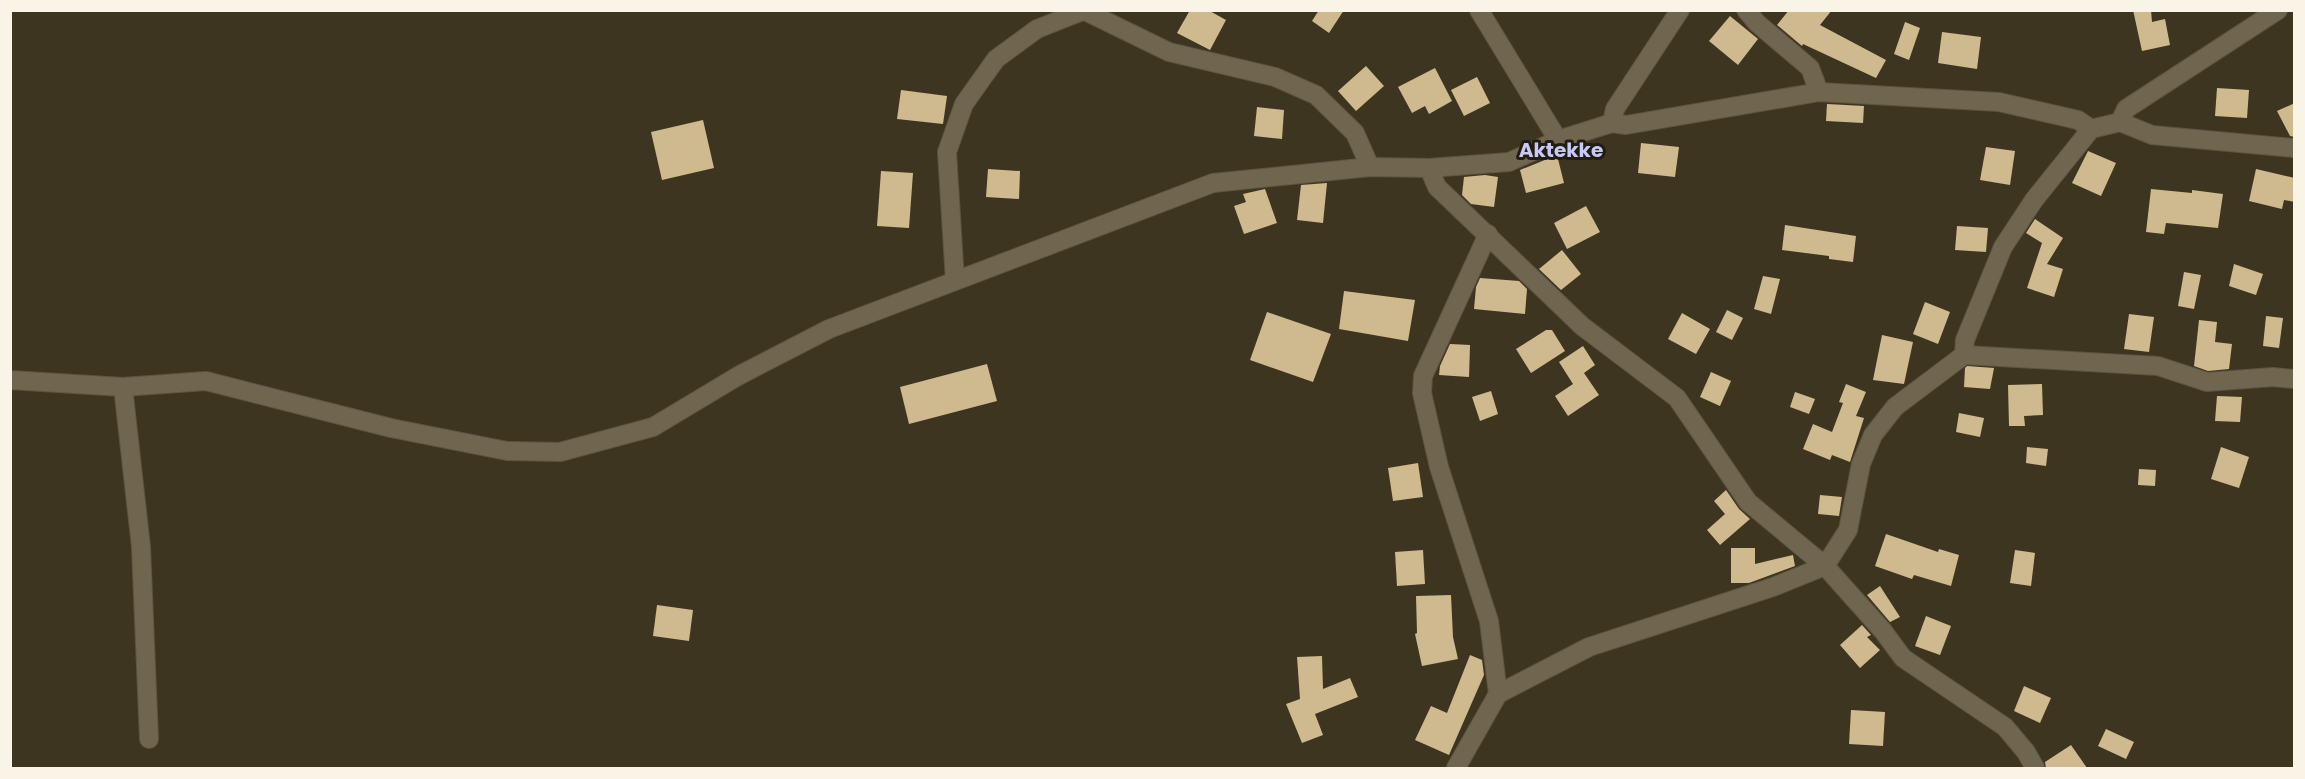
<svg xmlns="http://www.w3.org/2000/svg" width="2305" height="779" viewBox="0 0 2305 779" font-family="Poppins,sans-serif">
<rect width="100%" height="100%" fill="#3e3521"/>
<!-- building -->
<g fill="#cfba90">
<path d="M1190 10H1208L1226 20 1210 50 1177 33Z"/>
<path d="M1319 10H1344L1329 33 1312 21Z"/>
<path d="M1789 10H1832L1820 25 1886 60 1876 78 1803 44 1802 46 1777 25Z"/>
<path d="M2133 10H2151L2152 22 2165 19 2170 45 2142 51Z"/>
<path d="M1730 16 1758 39 1738 65 1709 41Z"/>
<path d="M1905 22 1920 28 1909 60 1894 54Z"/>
<path d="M1942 32 1981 37 1977 69 1938 63Z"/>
<path d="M1366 66 1384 86 1356 111 1338 91Z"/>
<path d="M1435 68 1452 101 1429 114 1425 106 1412 113 1398 87Z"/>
<path d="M1477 77 1490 103 1464 116 1451 90Z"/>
<path d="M2217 88 2249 90 2247 118 2215 116Z"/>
<path d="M901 90 947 96 943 124 897 119Z"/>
<path d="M2295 103V137L2290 136 2277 111Z"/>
<path d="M1827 104 1864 106 1863 123 1826 121Z"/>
<path d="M1257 107 1284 110 1282 139 1254 136Z"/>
<path d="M703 120 714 168 662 180 651 132Z"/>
<path d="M1641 143 1679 147 1675 177 1638 173Z"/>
<path d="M1986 147 2015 151 2010 185 1980 180Z"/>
<path d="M2088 151 2116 163 2101 196 2072 183Z"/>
<path d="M1557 155 1564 183 1526 193 1520 170Z"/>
<path d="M988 169 1020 171 1019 199 986 197Z"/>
<path d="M2256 169 2295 178V202L2284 200 2282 209 2249 201Z"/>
<path d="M881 171 913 173 909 228 877 226Z"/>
<path d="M1485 175 1498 177 1494 207 1471 204 1462 195 1464 177Z"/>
<path d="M1327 183 1323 223 1297 220 1301 185Z"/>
<path d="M1265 189 1277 223 1244 234 1234 206 1246 202 1243 194Z"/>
<path d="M2151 189 2192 193V190L2223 194 2218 228 2166 223 2164 234 2146 232Z"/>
<path d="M1586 206 1600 232 1567 249 1554 223Z"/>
<path d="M2035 219 2063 238 2047 264 2063 269 2054 297 2027 288 2042 243 2026 233Z"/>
<path d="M1785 225 1856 236 1853 262 1829 259V256L1782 250Z"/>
<path d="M1957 226 1988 228 1986 252 1955 250Z"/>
<path d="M1562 250 1581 274 1561 290 1539 269Z"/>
<path d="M2234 264 2263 274 2256 295 2229 286Z"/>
<path d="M2184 272 2201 275 2194 309 2178 306Z"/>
<path d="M1763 276 1780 279 1771 314 1754 309Z"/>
<path d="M1480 278 1519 281 1527 289 1525 314 1474 309 1476 287Z"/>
<path d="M1344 291 1415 300 1408 341 1339 329Z"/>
<path d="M1925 302 1950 312 1938 344 1913 334Z"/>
<path d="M1727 310 1743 318 1732 340 1716 332Z"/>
<path d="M1267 312 1331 334 1313 382 1250 360Z"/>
<path d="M1682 313 1710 329 1696 354 1668 339Z"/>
<path d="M2129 314 2154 317 2149 352 2124 349Z"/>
<path d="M2266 316 2283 318 2279 348 2263 346Z"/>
<path d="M2199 320 2217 322 2215 342 2232 344 2229 369 2208 371 2194 366Z"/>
<path d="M1546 330H1552L1565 351 1531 373 1516 349Z"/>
<path d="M1882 335 1913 342 1904 384 1873 380Z"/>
<path d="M1450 344 1470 345 1469 377 1439 375 1440 366Z"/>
<path d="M1583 346 1595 365 1584 373 1599 395 1568 416 1555 396 1573 384 1559 362Z"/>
<path d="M987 364 997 401 909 424 900 387Z"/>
<path d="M1967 366 1994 368 1990 389 1964 387 1965 368Z"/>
<path d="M1711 372 1731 381 1720 406 1700 397Z"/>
<path d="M1846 384 1866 392 1856 416 1864 418 1850 462 1832 455 1830 460 1803 449 1813 424 1832 432 1843 403 1839 402Z"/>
<path d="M2042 384 2043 415 2024 416 2025 426H2009L2008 385Z"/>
<path d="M1491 391 1498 414 1480 421 1472 397Z"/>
<path d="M1795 392 1815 399 1809 414 1790 407Z"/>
<path d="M2217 396 2242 397 2240 422 2215 421Z"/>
<path d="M1959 413 1984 418 1980 437 1956 432Z"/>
<path d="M2027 447 2048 449 2046 466 2026 463Z"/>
<path d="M2221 447 2249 457 2239 488 2211 479Z"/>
<path d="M1418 463 1423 497 1393 501 1388 468Z"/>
<path d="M2139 469 2156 470 2155 486 2138 485Z"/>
<path d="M1726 490 1739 509 1750 519 1720 545 1707 530 1725 514 1714 501Z"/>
<path d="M1820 495 1842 497 1839 516 1818 514Z"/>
<path d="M1886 534 1938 552 1939 549 1959 555 1951 586 1914 575 1912 579 1875 566Z"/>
<path d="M1731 548H1755V564L1793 555 1795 566 1749 583H1731Z"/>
<path d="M1423 550 1425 584 1397 586 1395 552Z"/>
<path d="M2015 550 2035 553 2031 586 2010 583Z"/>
<path d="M1880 586 1900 617 1890 622 1867 595Z"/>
<path d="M1451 595 1453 637 1458 659 1422 666 1415 634 1417 633 1416 596Z"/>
<path d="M657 605 693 610 689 641 653 636Z"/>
<path d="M1926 616 1951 626 1940 655 1915 646Z"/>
<path d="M1862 625 1871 635 1867 637 1880 650 1860 668 1840 645Z"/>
<path d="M1470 655 1482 660 1484 675 1449 755 1415 740 1431 706 1447 713Z"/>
<path d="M1322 656 1323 689 1350 678 1358 697 1315 714 1323 735 1302 743 1286 704 1300 699 1297 657Z"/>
<path d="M2024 686 2051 698 2040 723 2014 711Z"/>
<path d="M1851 710 1885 712 1883 746 1849 744Z"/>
<path d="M2106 729 2134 742 2126 759 2098 746Z"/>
<path d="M2071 745 2087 768H2046L2045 762Z"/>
</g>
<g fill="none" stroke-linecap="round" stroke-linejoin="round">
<!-- minor casing -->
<g stroke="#5c5442" stroke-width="20">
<g id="minor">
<path d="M1479 10 1558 140"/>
<path d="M1746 10 1757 23 1810 68 1819 92"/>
<path d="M1085 11 1169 52 1275 77 1316 95 1355 133 1370 167"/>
<path d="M2120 122 2126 109 2278 10"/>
<path d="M1612 123 1615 109 1680 10"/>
<path d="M1429 168 1437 187 1582 326 1677 398 1748 502 1825 566 1883 631 1903 658 2005 727 2026 752 2035 768"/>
<path d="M1488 234 1423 376 1422 393 1439 467 1489 621 1498 694"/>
<path d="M955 281 947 152 964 104 996 59 1037 29 1085 10"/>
<path d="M1964 355 1965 340 2003 247 2034 200 2091 129 2120 122 2152 135 2294 148"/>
<path d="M10 380 123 387 206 381 391 428 507 451 560 452 653 427 738 376 829 329 1213 183 1370 167 1429 168 1509 162 1558 140 1612 123 1626 125 1819 92 1999 102 2078 120 2091 129"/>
<path d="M123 387 141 547 149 739"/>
<path d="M1456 768 1498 694 1589 647 1773 587 1825 566 1848 530 1861 464 1873 435 1895 407 1964 355 2158 366 2207 382 2273 377 2294 379"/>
</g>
</g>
<!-- minor -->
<use href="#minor" stroke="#70654f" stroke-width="18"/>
</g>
<g text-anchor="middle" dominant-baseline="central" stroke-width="6" stroke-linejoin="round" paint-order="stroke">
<!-- quarter labels -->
<g font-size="20" font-weight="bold" fill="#c8c9f4" stroke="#211d14">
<text x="1561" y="150">Aktekke</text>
</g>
</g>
<!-- border -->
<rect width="2305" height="779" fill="none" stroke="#faf4e7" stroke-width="24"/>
</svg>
